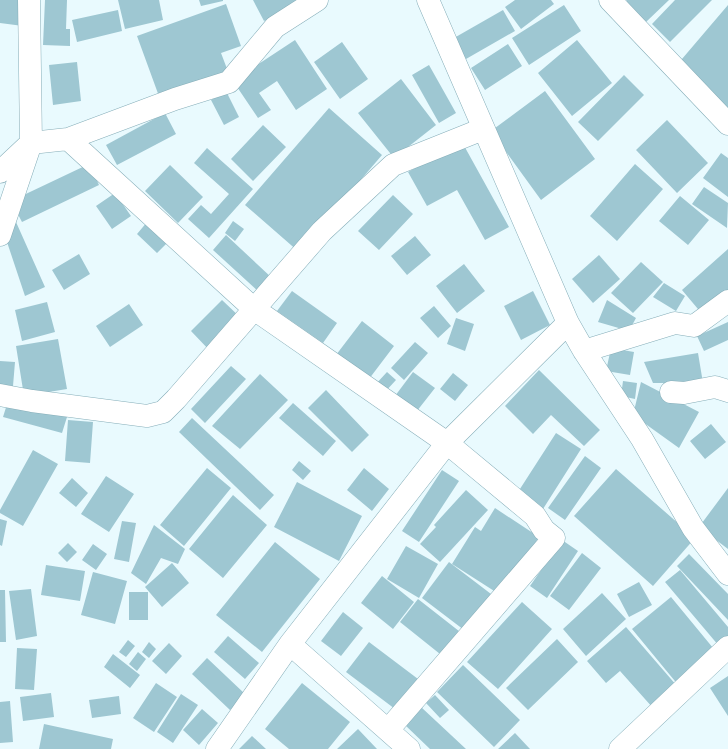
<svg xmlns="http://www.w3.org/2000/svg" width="728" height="749" font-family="'Public Sans',sans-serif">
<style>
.building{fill:#9ec7d2}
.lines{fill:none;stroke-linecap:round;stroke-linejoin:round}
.minor-casing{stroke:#86aeb9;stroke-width:23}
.minor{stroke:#fff;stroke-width:22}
</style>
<rect width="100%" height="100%" fill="#e9fafe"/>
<path class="building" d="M0 0H25L23 26 0 23Z
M45 0H67L66 29H70V46L43 45Z
M118 0H159L163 20 125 29Z
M199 0H223V1L201 6Z
M253 0H298L299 2 264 21Z
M515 0H551L554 4 521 29 505 7Z
M627 0H669L646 22 626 1Z
M675 0H712L670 42 652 24Z
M226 4 241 46 221 53 229 74 160 99 137 36Z
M564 5 581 31 529 65 512 38Z
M728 5V111L676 66Z
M118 10 122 31 77 42 72 20Z
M503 10 515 31 466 59 454 38Z
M295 40 327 89 296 110 277 81 259 93 271 110 258 118 233 81Z
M577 40 612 83 572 116 538 73Z
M342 42 368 79 340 99 314 62Z
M508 44 522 66 485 90 471 68Z
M77 62 81 101 53 105 49 65Z
M429 65 456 113 439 123 412 75Z
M624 75 644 95 598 141 578 122Z
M401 79 436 125 394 158 358 113Z
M226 91 239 117 224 125 211 100Z
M545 91 595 159 541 200 491 131Z
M329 108 382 155 299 252 245 205Z
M165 113 176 134 117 165 106 145Z
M667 120 708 163 677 193 636 150Z
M263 125 286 147 253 181 231 159Z
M462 142 509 227 485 240 457 190 427 206 408 172Z
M207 148 253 189 209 238 188 219 201 205 211 214 229 194 194 163Z
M721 153 728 158V197L703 178Z
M89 164 99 185 22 222 11 201Z
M635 164 663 189 617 241 590 216Z
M170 165 203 197 178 223 145 191Z
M704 187 728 203 727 228 692 204Z
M115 193 131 216 112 229 96 206Z
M393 195 413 214 379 250 358 231Z
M680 196 709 220 688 245 659 221Z
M148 221 170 240 157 253 137 234Z
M233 221 244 229 235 241 225 233Z
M16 222 45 287 25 296 6 239Z
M226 235 272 278 259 292 213 250Z
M415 236 431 255 407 275 391 256Z
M728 249V293L703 315 682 290Z
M79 254 90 274 64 290 52 270Z
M599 255 620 279 593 303 572 279Z
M641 262 663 282 633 313 611 293Z
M464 264 485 291 457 313 436 286Z
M664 283 685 296 676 311 653 297Z
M292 291 337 323 323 343 277 311Z
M533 291 550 325 521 340 504 306Z
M222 300 242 319 211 352 191 331Z
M607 300 636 318 629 331 598 322Z
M47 302 55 332 22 341 15 310Z
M129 304 143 325 110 347 96 326Z
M434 306 451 326 438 338 420 318Z
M456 318 474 324 465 351 447 344Z
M362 321 394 346 369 379 336 355Z
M728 322V340L704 351 697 336Z
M58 339 67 389 24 396 16 346Z
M415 342 428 353 404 380 391 368Z
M611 348 634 352 630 375 606 371Z
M698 353 703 383H653L644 362Z
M0 361 15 362 13 386 0 385Z
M231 366 246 379 205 423 191 409Z
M539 370 600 430 584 446 551 415 533 434 505 406Z
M387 372 396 380 384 393 375 385Z
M413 372 435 388 413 416 392 400Z
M453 373 468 385 455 401 440 389Z
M260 374 288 400 240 449 212 426Z
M623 381 637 383 635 399 621 396Z
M641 382 699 412 679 448 633 415Z
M326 390 369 435 352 452 308 408Z
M8 401 67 417 62 433 3 417Z
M293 403 336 441 323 456 279 418Z
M192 418 274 495 260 510 179 432Z
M68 420 93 422 90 463 65 461Z
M711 424 726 442 705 459 690 441Z
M556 433 581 449 543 509 518 492Z
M33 450 58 464 23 526 0 513V510Z
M585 456 601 468 565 520 548 508Z
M299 461 311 471 303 480 292 470Z
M207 468 231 488 184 546 160 525Z
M364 468 389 489 372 511 347 490Z
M616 469 695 538 653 586 574 516Z
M442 470 459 481 419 542 402 531Z
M106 476 134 494 109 532 81 514Z
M72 478 88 493 76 507 59 493Z
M297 482 362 516 339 561 274 527Z
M728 488V549L699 527Z
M466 490 488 510 440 562 420 544 436 527 434 525Z
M233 495 267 525 223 578 189 549Z
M495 508 539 537 502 596 452 564 475 527 481 531Z
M0 519 7 521 2 546 0 545Z
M122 521 136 523 129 562 114 559Z
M154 525 185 549 178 564 161 558 146 584 131 573Z
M562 540 578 551 547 598 530 586Z
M275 542 320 579 262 652 216 615Z
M68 543 77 552 67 562 58 553Z
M93 544 107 554 96 570 82 560Z
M406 546 438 564 419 598 387 579Z
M582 553 601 568 569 610 550 596Z
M689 554 728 594V620L677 566Z
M449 562 495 597 468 633 422 598Z
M172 563 189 583 162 607 145 587Z
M46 565 85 571 80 601 41 595Z
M680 570 728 627V639L719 646 665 582Z
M93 572 127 581 115 624 81 615Z
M382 576 414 602 393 629 361 603Z
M639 582 652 605 629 617 617 594Z
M31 589 37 636 16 640 9 591Z
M0 590H5L6 642H0Z
M129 592H148V620H129Z
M602 593 626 619 586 656 563 629Z
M671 597 718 654 679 686 632 629Z
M418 599 464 635 445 658 400 622Z
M522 602 552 629 498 689 467 662Z
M343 612 363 628 341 656 321 641Z
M626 627 677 686 653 708 620 671 606 683 587 661Z
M228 636 259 663 245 679 214 652Z
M557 639 578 662 528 710 506 688Z
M128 640 135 646 126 657 119 652Z
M149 642 156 649 149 658 142 652Z
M369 642 422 682 399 712 346 672Z
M169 643 182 656 166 674 152 661Z
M17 648 37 649 34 690 15 689Z
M138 652 146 659 137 671 129 664Z
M113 654 140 675 130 688 104 667Z
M207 658 245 694 230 710 192 674Z
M463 665 520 720 494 747 437 692Z
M728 676V716L710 688Z
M156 683 177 697 154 732 133 718Z
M302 683 350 722 328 749H289L265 729Z
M51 693 54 717 23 721 20 697Z
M181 694 198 705 173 743 157 732Z
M435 695 449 710 440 718 426 703Z
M119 696 121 714 92 718 89 700Z
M10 701 13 742 0 743V702Z
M421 707 466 749H430L405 725Z
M202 709 218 723 199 745 183 730Z
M44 724 113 739 111 749H39Z
M358 729 377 749H337Z
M515 733 530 749H498Z
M252 736 266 749H239Z"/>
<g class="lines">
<defs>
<path id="minor" d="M428 0 568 323 584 351 642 439 693 528 728 574
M610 0 728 124
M68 139 254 309 447 443 535 516 544 530 554 538 388 730
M0 172 31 143 68 139 175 99 229 82 275 27 317 0
M0 235 31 143 29 0
M584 351 675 323 694 326 728 301
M671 392 684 393 715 387 728 391
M0 395 32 401 147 416 163 412 176 399 322 231 393 165 483 129
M290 644 409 749
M217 749 290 644 447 443 568 323
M620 749 728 647"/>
</defs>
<use href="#minor" class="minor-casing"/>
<use href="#minor" class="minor"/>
</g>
</svg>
